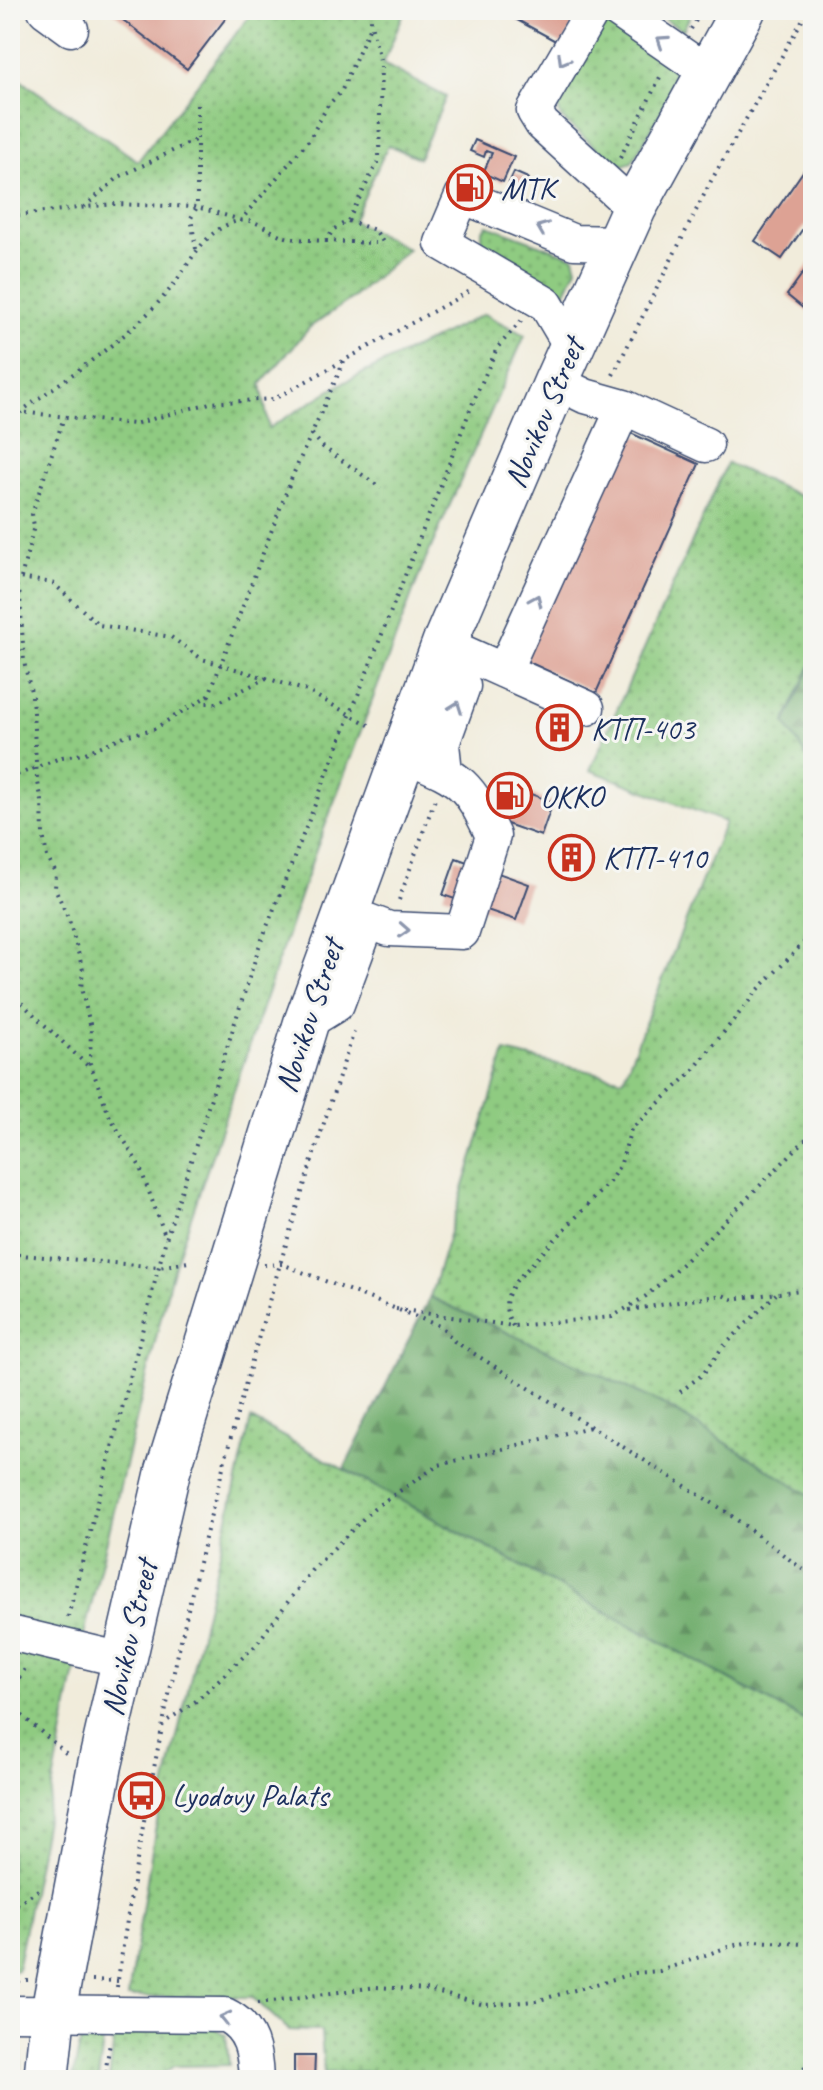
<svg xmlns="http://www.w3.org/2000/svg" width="823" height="2090" font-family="Caveat,sans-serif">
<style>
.grass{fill:url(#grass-dots);stroke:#557d70;stroke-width:2}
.forest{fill:url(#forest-firs);stroke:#476f66;stroke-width:2}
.green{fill:#8fcb81;stroke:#557d70;stroke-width:2}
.building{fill:#dda294}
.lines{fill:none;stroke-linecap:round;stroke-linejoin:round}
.minor-casing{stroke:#3b4b71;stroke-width:37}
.major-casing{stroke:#3b4b71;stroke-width:47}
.path{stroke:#3b4b71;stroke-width:4;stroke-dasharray:2 6;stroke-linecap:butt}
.minor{stroke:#fff;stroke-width:34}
.major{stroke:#fff;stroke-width:44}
.oneway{stroke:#8d97ae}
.labels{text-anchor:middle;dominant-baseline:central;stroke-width:6;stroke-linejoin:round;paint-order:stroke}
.poi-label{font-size:32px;fill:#1b2f5e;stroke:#f6f6f2;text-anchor:start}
.street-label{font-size:32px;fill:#1b2f5e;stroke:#f6f6f2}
</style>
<defs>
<pattern id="grass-dots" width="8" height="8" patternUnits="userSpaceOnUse" patternTransform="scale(2)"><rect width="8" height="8" fill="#8fcb81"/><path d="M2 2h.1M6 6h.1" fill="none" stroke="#74a56d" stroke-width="1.8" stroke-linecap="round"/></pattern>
<pattern id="forest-firs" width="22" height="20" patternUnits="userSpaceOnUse" patternTransform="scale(2)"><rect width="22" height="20" fill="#73af6f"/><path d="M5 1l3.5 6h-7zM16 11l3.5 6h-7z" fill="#5e8f5e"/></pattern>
</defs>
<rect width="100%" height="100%" fill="#f6f6f2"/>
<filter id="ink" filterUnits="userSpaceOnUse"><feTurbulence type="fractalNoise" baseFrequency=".0125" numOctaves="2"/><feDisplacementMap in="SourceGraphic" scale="16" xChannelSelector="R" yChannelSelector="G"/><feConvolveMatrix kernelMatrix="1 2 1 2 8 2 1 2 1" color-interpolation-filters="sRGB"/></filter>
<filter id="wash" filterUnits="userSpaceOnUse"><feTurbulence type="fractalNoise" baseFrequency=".006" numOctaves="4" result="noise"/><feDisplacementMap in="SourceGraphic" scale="32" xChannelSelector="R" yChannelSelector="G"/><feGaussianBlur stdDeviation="1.8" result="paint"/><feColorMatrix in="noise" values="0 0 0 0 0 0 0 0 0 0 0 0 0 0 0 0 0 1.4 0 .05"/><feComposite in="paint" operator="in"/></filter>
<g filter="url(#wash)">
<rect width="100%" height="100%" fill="#f1ecdb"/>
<path class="grass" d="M254 10H405L383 64 446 97 419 158 388 145 353 221 408 249 354 297 310 327 261 384 269 428 341 384 484 314 525 335 422 568 313 858 171 1276 73 1680 17 1970 10 1971V73L138 161Z
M660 10H693L683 30 667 21Z
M607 18 673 60C679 93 647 134 632 162L624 165 611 160 561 118 557 103Z
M487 225 574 257 577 268 563 298 482 247V230Z
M727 463 813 502V661L785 722 813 767V1497L665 1405 430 1297 505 1052 623 1079 725 822 590 770Z
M251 1419 813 1725V2080H372L371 2071 324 2073 321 2031 289 2030 252 1997H128L155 1831Z
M206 2022 226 2035 229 2065 174 2066 165 2072 164 2080H109L116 2023Z
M100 2027H105L98 2080H72L81 2041Z"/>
<path class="forest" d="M813 661V767L785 723Z
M430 1297 665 1405 813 1497V1725L344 1469Z"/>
<path class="green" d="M10 2041 21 2052V2080H10Z"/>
<g id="blocks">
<path class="building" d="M110 10H232L187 69Z
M499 10H580L563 45Z
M475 140 514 157 503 182 483 173 492 153 486 151 484 157 470 151Z
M813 157V214L782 259 755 241Z
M514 172 528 178 523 190 509 183Z
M813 259V307L809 313 787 295Z
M624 430 699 464 596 693 522 659Z
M559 721 565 724 561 735 555 733Z
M503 784 553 802 541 836 490 818Z
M572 851 577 853 573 863 568 861Z
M456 858 529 884 516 920 443 895Z
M294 2056H315L314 2080H294Z"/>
</g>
</g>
<g filter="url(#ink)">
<use href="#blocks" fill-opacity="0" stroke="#3b4b71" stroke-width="2"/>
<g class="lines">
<defs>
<path id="minor" d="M45 10 71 29
M593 10 534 111 542 124 634 208
M617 10 707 72
M572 348 546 304 442 243 462 196 574 242 617 243
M556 382 585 396 624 407 706 445
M444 644 587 708
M444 644 463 686 442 744 445 772
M504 671 624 407
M306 1023 337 1004 368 921 389 929 462 932 493 836C466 778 460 779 403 754
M10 1633 123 1660
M10 2013 225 2015C252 2028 255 2053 256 2080"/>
<path id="major" d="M46 2080 53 2013 100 1765 168 1471 306 1023 444 644 556 382 634 208 743 10"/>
</defs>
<use href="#minor" class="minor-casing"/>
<use href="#major" class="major-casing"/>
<path class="path" d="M691 29 702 10
M620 158 662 73
M84 207 119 177 197 139
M10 216 113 204 197 207 241 220 309 140 328 105 341 92 370 26
M348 221 375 230 383 242
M326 241 375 243
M196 249 191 218 197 207V100
M613 375 711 181 808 10
M10 411 134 424 210 403 274 399 470 291
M10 425 23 410C75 371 134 336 174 284 192 260 205 229 238 221 257 217 272 235 290 238 302 240 314 240 326 241L334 229 348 221 379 159 381 64 371 24V10
M312 434 323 447 381 488
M10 571 20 595 24 662 32 696 37 778 42 801 43 834 47 857 56 873 55 888 69 920 83 970 81 988 91 1028 90 1063 109 1115 139 1165 166 1238
M13 577 53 583 99 625 171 637 202 659 266 678 217 703H201
M21 578 34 526 32 514 64 417
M266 678 307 691 369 725
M561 737 565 727
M10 778 62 757 83 754 124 736 154 729 209 695 292 477 345 359
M399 900 435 799
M10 992 90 1068
M10 1254 159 1267 188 1262
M264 1265 282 1264 442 1327 454 1341 725 1511 813 1577
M396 1309 513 1326 612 1317 646 1296 684 1262 813 1132
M629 1310 722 1295 732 1299 801 1290 813 1285
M513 1326C502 1308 505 1298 516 1281L610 1181 621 1163 631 1129 690 1074 758 990 813 933
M680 1392 703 1374 722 1348 776 1294
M68 1617 166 1239 259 947 474 400 497 348 522 320
M10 1691 27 1666
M10 1705 68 1755
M168 1720 196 1701 255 1646 311 1571 374 1508 439 1465 590 1427
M10 1909 41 1888
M92 1980 118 1981
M10 1981 28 1980
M117 1987C163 1661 251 1337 356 1026
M258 2003 376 1987 428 1990 485 2005 536 2001 635 1973 660 1971 731 1946 755 1941 802 1944 813 1939
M104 2080 110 2043
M793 2080 813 2058"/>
<use href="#minor" class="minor"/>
<use href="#major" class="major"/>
</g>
<defs><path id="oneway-chevron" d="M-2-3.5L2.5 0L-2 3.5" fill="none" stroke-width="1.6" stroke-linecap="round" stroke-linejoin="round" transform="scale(2)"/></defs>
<g class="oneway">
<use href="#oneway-chevron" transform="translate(662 41) rotate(-146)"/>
<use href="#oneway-chevron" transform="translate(563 60) rotate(120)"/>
<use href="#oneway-chevron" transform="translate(542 228) rotate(-158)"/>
<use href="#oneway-chevron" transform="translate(536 600) rotate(-66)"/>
<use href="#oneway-chevron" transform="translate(456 707) rotate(-70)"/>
<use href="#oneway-chevron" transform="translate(404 930) rotate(3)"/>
<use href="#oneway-chevron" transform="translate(225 2018) rotate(-166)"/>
</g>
</g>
<defs>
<symbol id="fuel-ring" viewBox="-11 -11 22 22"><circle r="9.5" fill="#f6f6f2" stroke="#c8321e" stroke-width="1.5"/><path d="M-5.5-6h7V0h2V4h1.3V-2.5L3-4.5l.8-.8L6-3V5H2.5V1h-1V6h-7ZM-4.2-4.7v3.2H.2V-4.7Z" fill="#c8321e"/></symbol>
<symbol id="building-ring" viewBox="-11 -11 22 22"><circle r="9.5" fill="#f6f6f2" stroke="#c8321e" stroke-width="1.5"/><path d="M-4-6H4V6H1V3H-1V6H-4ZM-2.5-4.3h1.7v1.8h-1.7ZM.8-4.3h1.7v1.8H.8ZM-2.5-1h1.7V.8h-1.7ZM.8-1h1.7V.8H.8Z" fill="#c8321e"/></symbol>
<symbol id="bus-ring" viewBox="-11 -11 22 22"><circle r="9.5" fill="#f6f6f2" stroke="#c8321e" stroke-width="1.5"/><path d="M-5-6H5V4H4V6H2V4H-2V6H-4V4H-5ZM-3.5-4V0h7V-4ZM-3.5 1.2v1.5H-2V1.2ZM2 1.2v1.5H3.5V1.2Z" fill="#c8321e"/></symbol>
</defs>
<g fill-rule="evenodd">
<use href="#fuel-ring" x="444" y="162" width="51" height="51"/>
<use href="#building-ring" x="534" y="702" width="51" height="51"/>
<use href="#fuel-ring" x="484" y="770" width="51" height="51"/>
<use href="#building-ring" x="546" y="832" width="51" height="51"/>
<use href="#bus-ring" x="116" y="1770" width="51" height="51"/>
</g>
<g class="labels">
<g class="poi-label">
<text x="501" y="188">МТК</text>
<text x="591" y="728">КТП-403</text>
<text x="540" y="796">OKKO</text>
<text x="603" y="857">КТП-410</text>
<text x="172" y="1795">Lyodovy Palats</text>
</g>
<g class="street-label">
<text transform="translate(544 413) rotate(-67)">Novikov Street</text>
<text transform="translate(309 1016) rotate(-72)">Novikov Street</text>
<text transform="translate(129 1638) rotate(-77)">Novikov Street</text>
</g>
</g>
<rect width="823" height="2090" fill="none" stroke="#f6f6f2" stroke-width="40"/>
</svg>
